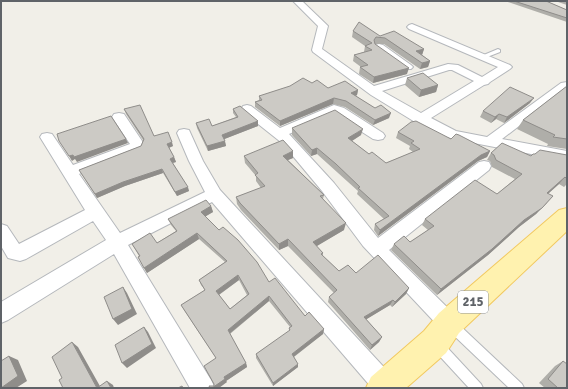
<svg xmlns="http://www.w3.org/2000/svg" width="568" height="389" font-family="Signika,sans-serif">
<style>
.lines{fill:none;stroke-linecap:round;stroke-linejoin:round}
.service-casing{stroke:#b5b8bc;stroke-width:2}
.minor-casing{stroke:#b5b8bc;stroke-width:2}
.primary-casing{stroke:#f2c960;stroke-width:2}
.service{fill:#fff;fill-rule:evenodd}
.minor{fill:#fff;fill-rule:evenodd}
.primary{fill:#fff2af;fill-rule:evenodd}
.wall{fill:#afaea9;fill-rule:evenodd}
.shaded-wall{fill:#8f8d8a}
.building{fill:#cccac5;stroke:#8f8d8a;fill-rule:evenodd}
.labels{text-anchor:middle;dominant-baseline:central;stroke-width:3.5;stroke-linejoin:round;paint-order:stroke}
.shield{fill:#fff;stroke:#8f9295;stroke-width:1}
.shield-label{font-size:13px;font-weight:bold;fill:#5f6368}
</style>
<rect width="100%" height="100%" fill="#f1efe8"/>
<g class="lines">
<defs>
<path id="service" d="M498 49 500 50V52L482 59 479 57Z
M451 320 455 321 522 384 524 388H509L447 329 446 325 447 321Z
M438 341 442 342 481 384 483 388H469L434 350 433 346 434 342Z"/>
<path id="minor" d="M293 1H302L328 26 322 49 374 86 448 64 458 65 482 77 498 67 409 29 407 27 409 25 412 24 510 65 512 67 510 69 490 82 488 84 484 85 431 118 456 131 487 137 561 83 567 82V89L502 139 567 151V161L453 139 438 134 415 122 371 95 313 52 312 50 318 26ZM449 70H452L474 81 421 113 382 91Z
M379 44 383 45 411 65 413 67 411 69H403L375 49 374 47 375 45Z
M247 105 251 106 280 128 334 105 344 108 383 133 385 136 383 139 378 140 373 139 334 114 289 134 334 183 378 238 479 162 484 161 489 162 491 166 489 170 389 250 456 316 459 323 456 330 449 333 442 330 363 246 322 191 282 143 243 112 241 109 243 106Z
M119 113 124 114 144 144 141 150 79 174 120 233 205 192 189 161 177 133 179 130 184 129 189 130 203 161 220 190 393 377 397 385 395 388H372L212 202 128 245 211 380 215 388H190L114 254 8 320 1 323V302L106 240 93 221 26 259 20 261 8 258 1 246V224L7 226 19 244 85 210 40 137 42 134 47 133 52 134 73 165 130 144 112 117 114 114Z"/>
<path id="primary" d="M567 208V231L459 333 446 353 406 388H366L371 377 424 331 439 313 559 210Z"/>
</defs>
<use href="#service" class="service-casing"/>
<use href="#minor" class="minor-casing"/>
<use href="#primary" class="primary-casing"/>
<use href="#service" class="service"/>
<use href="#minor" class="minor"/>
<use href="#primary" class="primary"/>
</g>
<path class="wall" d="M505 1H546L567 10V22L514 4Z
M555 1H567V5Z
M353 31 380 36 424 49 422 55 430 61 428 67 420 69 384 44H375L407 74 373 83 359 74 360 67H361L353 61 354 55 364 52 365 46 352 37Z
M407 78 438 85 436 92 419 97 405 85Z
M312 83 328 88 358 90 357 95 356 96 389 118 373 125 345 107 333 104 280 126 255 107V102L259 100V96Z
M567 86V149L547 146 548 144 517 129 523 120Z
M530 103 504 123 496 119 491 123 480 117 483 111Z
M124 109 154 136 173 146 169 148 174 157 176 162 173 163 189 191 177 196 163 173 125 186 97 198 79 170 141 146 143 140 126 114Z
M233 109 258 121V126L224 139 226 146 208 151 197 128 196 123 212 126 236 117 233 113Z
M292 128 361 135 352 141 369 154 386 163 413 152 409 149 410 146 396 138 398 132 451 139 490 151 487 157 478 161 378 236 374 230 375 224 384 219 357 194 358 191 317 154 311 156 292 135Z
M293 151V158L288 160 324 195 323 199 344 230 316 246 323 253V256L339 271 356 273 409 288 406 294 392 307 390 305 366 319 382 337 379 342 370 350 328 302 329 297 334 293 288 246 279 250 241 210 237 204 236 197 261 188 256 181V176L245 163 244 156Z
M491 153 531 156 535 154 567 155V184L564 187 559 184 548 194 547 203 536 214 519 227 488 255 437 295 391 250 394 244 410 242 428 230 422 225 425 219 497 194 515 179 492 167 490 161 487 160Z
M211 206 213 212 205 216 269 282 305 316 324 329 323 334 294 357 298 367 273 386 256 358V354L289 332V328L290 327 269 301 230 334 246 363 247 367 226 381 227 382 214 386 216 358 184 310 181 305 205 290 201 285 199 280 225 262 199 239 147 273 138 257 139 256 132 244 157 243 176 231 171 225 168 219ZM239 280 247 295 230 309 219 295Z
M563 361 567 388H545L539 383 555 366Z"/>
<path class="shaded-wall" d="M424 49 422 55 416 51Z
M430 61 428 67 420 69 422 63Z
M409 68 407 74 373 83 374 77Z
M438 85 436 92 419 97 421 90Z
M358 90 357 95 350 98 351 93Z
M334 98 333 104 280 126V121Z
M534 98 530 103 504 123 507 117Z
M391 113 389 118 373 125 375 120Z
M499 114 496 119 491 123 495 117Z
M258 121V126L222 140V135Z
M363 129 361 135 347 144 348 138Z
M126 139 128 143 77 162 75 159 72 161 69 156Z
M225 141 226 146 208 151 207 146Z
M172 142 173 146 168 148 167 144Z
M317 148V154L311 156 312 150Z
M293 151V158L283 162V156Z
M490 151 487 157 478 161 378 236 380 230 481 155Z
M174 157 176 162 172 163 170 159Z
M162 169 163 173 125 186 97 198 95 194 123 182Z
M565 177 559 184 542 199 547 193Z
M188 187 189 191 177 196 175 192Z
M553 196 536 214 519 227 488 255 437 295 441 289Z
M211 206 213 212 203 218 201 212Z
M346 223 344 230 312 249 313 242Z
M197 233 199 239 147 273 144 268Z
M288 239V246L279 250V244Z
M238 275 239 280 217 296 216 291Z
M123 287 127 293 137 314 118 325 113 319Z
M409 288 406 294 392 307 395 302Z
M269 296V301L229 334 228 330Z
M393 300 390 305 362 322 364 317Z
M144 327 148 332 156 348 127 368 122 363Z
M324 329 323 334 292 358V354Z
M382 337 379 342 370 350 372 345Z
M72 342 78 347 101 388H97Z
M9 356 18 360 27 381 16 388H2Z
M246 363 247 367 226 381 227 382 219 388H212L224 377Z
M298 364V367L273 386V383Z
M107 381 113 385 114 388H111Z"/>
<path class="building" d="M514 1H546L567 10V18Z
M359 22 380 36 394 31 424 49 416 51 430 61 422 63 385 38 376 37 374 40 375 44 409 68 374 77 360 67 368 65 354 55 372 50 365 46 372 43 353 31Z
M423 73 438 85 421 90 407 78Z
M303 78 312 83 317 80 328 88 345 81 358 90 351 93 375 108 381 105 391 113 375 120 346 101 334 98 280 121 255 102 262 100 259 96 290 86Z
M567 86V139L553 137 555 135 523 120Z
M510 87 534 98 507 117 499 114 495 117 483 111Z
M140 105 154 136 168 132 172 142 167 144 174 157 170 159 188 187 175 192 162 169 123 182 95 194 79 170 141 146 144 139 124 109Z
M240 106 258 121 222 135 225 141 207 146 196 123 209 119 212 126 238 117 233 109Z
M335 110 363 129 348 138 369 154 372 152 386 163 420 149 411 143 414 141 398 132 411 122 416 121 451 139 456 134 459 135 490 151 481 155 380 230 375 224 389 216 358 188 360 187 336 164 317 148 312 150 292 128Z
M111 116 126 139 74 157 73 155 69 156 59 141 57 134Z
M283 140 293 151 283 156 324 195 320 196 346 223 313 242 323 253 321 254 339 271 348 265 356 273 378 255 409 288 395 302 393 300 364 317 382 337 372 345 329 297 337 290 288 239 279 244 240 203 236 197 265 186 255 175 258 173 244 156Z
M502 143 531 156 533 154H535L540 150 567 155V179L565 177 547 193 553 196 542 208 524 220 492 249 441 289 394 244 404 236 410 242 434 226 425 219 475 180 497 194 522 174 496 160 494 155 491 153Z
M206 200 211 206 201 212 219 230 223 227 238 240 257 262 269 282 275 278 305 316 309 312 324 329 292 354 298 364 273 383 256 354 290 330 289 328 292 326 269 296 228 330 246 363 224 377 225 379 212 388H210L209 386H214V384L204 366 216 358 181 305 205 290 199 280 227 261 197 233 144 268 138 257 140 256 132 244 150 233 157 243 177 231 168 219ZM238 275 249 294 230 309 216 291Z
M123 287 132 309 113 319 104 297Z
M144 327 152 344 122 363 115 345Z
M72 342 97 388 107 381 111 388H63L59 380 62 378 52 357Z
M9 356 18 376 1 388V361Z
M563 361 567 364V388H558L548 379Z
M182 386 183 388H178Z"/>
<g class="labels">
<rect class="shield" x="458" y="291" width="30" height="22" rx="3"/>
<g class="shield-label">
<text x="473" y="302">215</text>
</g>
</g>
<rect width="568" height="389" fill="none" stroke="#5f6368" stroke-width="4"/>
</svg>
